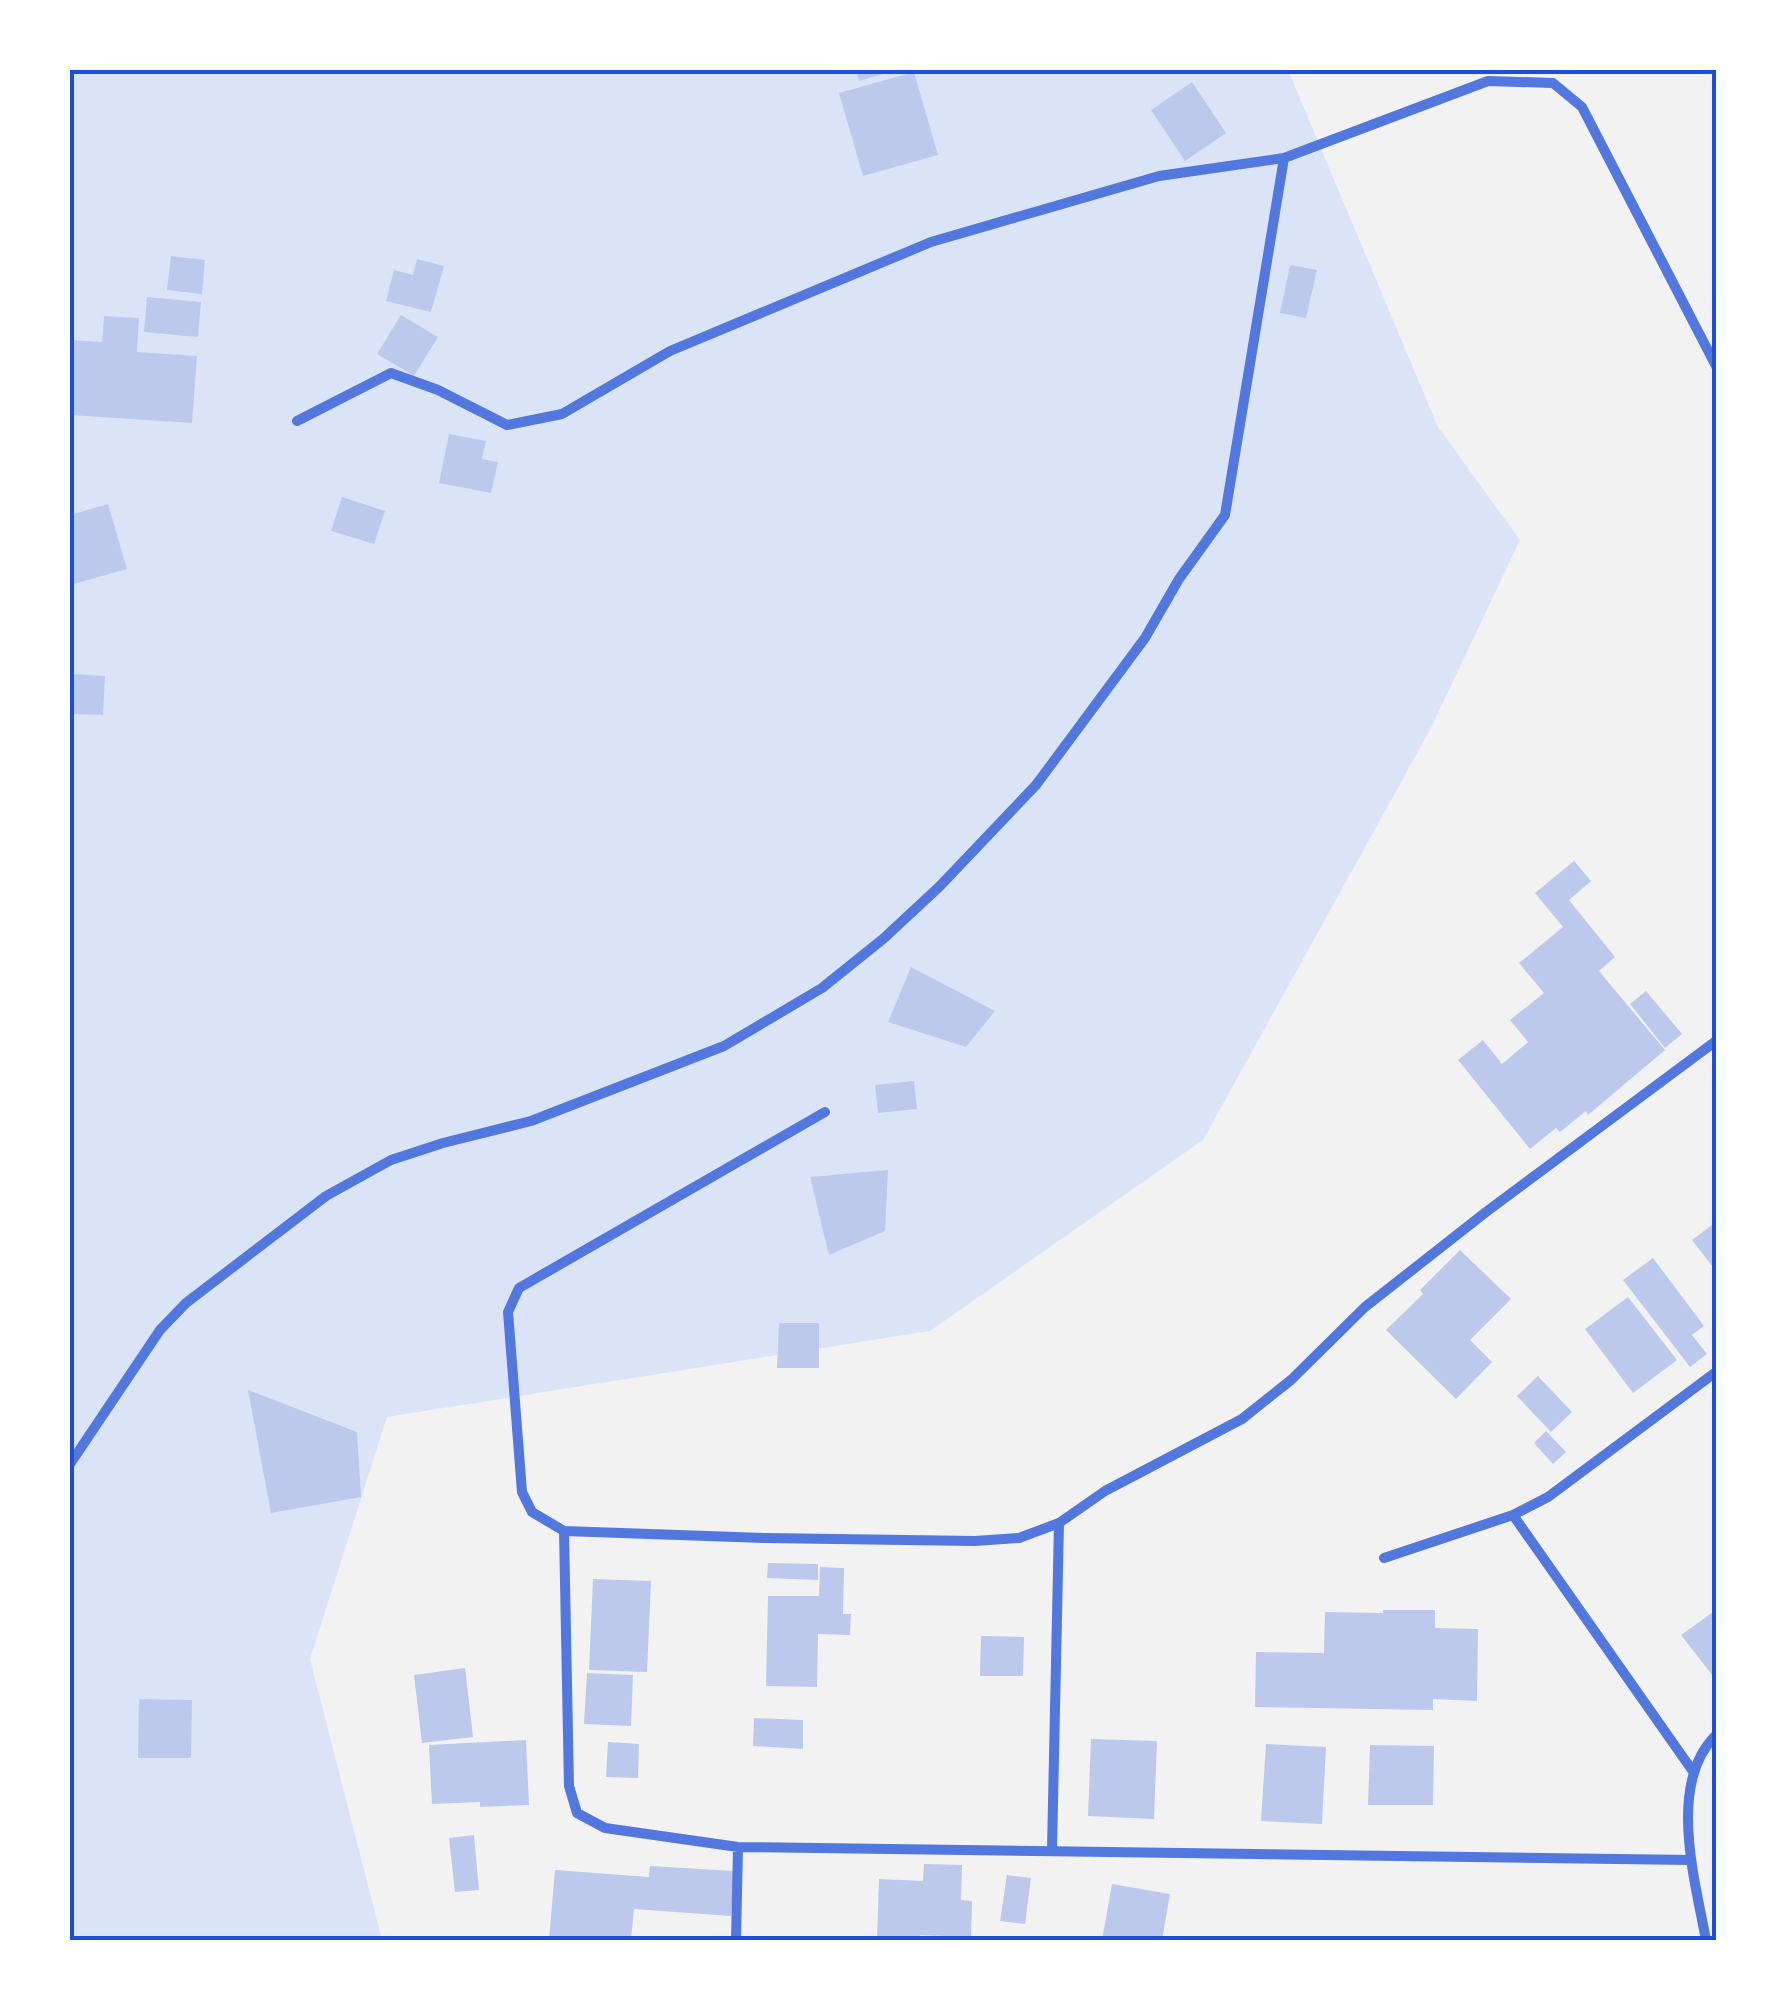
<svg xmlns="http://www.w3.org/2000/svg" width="1786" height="2010" font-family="Jost,sans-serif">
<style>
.green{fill:#dbe4f7}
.building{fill:#bdc9ec}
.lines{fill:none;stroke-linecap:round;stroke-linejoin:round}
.minor{stroke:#5277de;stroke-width:10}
.neatline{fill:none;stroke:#1d4ed8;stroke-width:4}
</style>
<rect width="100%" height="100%" fill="#f2f2f2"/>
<path class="green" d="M70 70H1288L1438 427 1520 540 1430 730 1203 1140 930 1331 387 1417 310 1659 382 1940H70Z"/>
<path class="building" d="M856 70H892V71L859 81Z
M914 72 938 155 863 176 839 93Z
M1192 82 1226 133 1185 161 1151 110Z
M171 256 205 260 202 294 167 290Z
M417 259 444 266 431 312 386 301 394 270 413 275Z
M1290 265 1317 270 1306 318 1280 313Z
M147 297 201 302 198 337 144 332Z
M401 315 438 337 414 376 377 354Z
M104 316 139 318 137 352 197 356 192 423 70 415V340L102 342Z
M449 434 486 441 482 459 498 462 491 493 439 483Z
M342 497 385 511 374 544 331 531Z
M108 504 127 569 70 585V515Z
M70 674 105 676 103 715 70 714Z
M1574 861 1591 881 1569 900 1615 957 1599 971 1665 1050 1588 1115 1586 1111 1560 1132 1556 1128 1530 1149 1458 1060 1483 1040 1502 1064 1528 1042 1510 1020 1544 993 1519 963 1563 927 1535 893Z
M911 967 995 1011 966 1047 888 1022Z
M1646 991 1682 1034 1665 1048 1630 1004Z
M914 1081 917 1109 878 1113 875 1085Z
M888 1170 885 1231 829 1255 810 1177Z
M1716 1222V1271L1692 1240Z
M1460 1250 1511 1299 1470 1340 1492 1362 1456 1399 1386 1330 1423 1294 1420 1290Z
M1653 1258 1704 1326 1692 1335 1707 1354 1690 1367 1623 1280Z
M1628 1297 1677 1360 1633 1393 1585 1329Z
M779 1323H819V1368H777Z
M1538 1376 1572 1412 1551 1432 1517 1396Z
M248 1390 357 1432 361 1497 271 1513Z
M1546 1431 1566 1452 1553 1464 1534 1443Z
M768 1563 818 1564V1580L767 1578Z
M820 1567 844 1568 843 1614H851L850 1635 818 1634 817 1687 766 1686 768 1596H819Z
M593 1579 651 1581 647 1672 589 1670Z
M1383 1610H1435V1628L1478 1629 1477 1701 1433 1699V1710L1255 1707 1256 1652 1324 1653 1325 1612 1383 1613Z
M1716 1610V1680L1681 1635Z
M981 1636 1024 1637 1023 1676H980Z
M465 1668 473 1737 422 1743 414 1675Z
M587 1673 633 1675 631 1726 584 1724Z
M139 1699 192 1700 191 1758H138Z
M754 1718 803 1720V1749L753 1746Z
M1091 1739 1157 1741 1154 1819 1088 1816Z
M526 1740 529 1805 480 1807V1802L432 1804 429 1745Z
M608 1742 639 1744 638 1778 606 1777Z
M1266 1744 1326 1747 1322 1824 1261 1821Z
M1370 1745 1434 1746 1433 1805H1368Z
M474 1835 479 1890 455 1892 449 1838Z
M924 1864 962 1865 961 1900 972 1901 971 1937 920 1935V1940H877L879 1879 923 1881Z
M650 1866 734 1871 731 1916 634 1909 631 1940H549L555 1870 649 1877Z
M1007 1875 1031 1878 1025 1924 1000 1921Z
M1112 1884 1170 1894 1162 1940H1102Z"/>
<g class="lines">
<path class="minor" d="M297 421 391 373 438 390 507 425 562 414 670 351 931 242 1159 176 1284 158 1488 81 1553 83 1582 107 1716 366
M825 1112 519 1288 508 1312 522 1492 532 1512 564 1531 765 1538 975 1541 1019 1538 1059 1523 1105 1491 1242 1419 1291 1380 1365 1307 1486 1212 1716 1041
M70 1464 160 1330 186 1303 326 1196 391 1160 443 1143 531 1121 724 1046 822 988 883 939 939 887 1036 785 1145 638 1179 579 1225 515 1284 158
M1513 1515 1692 1770
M564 1531 569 1786 577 1813 605 1828 738 1847 1691 1860
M1384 1558 1513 1515 1548 1497 1716 1372
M1052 1850 1059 1523
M736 1940 738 1847
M1706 1940C1695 1880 1667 1783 1716 1735"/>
</g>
<rect width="1786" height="2010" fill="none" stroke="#ffffff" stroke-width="145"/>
<rect x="72" y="72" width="1642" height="1866" class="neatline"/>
</svg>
